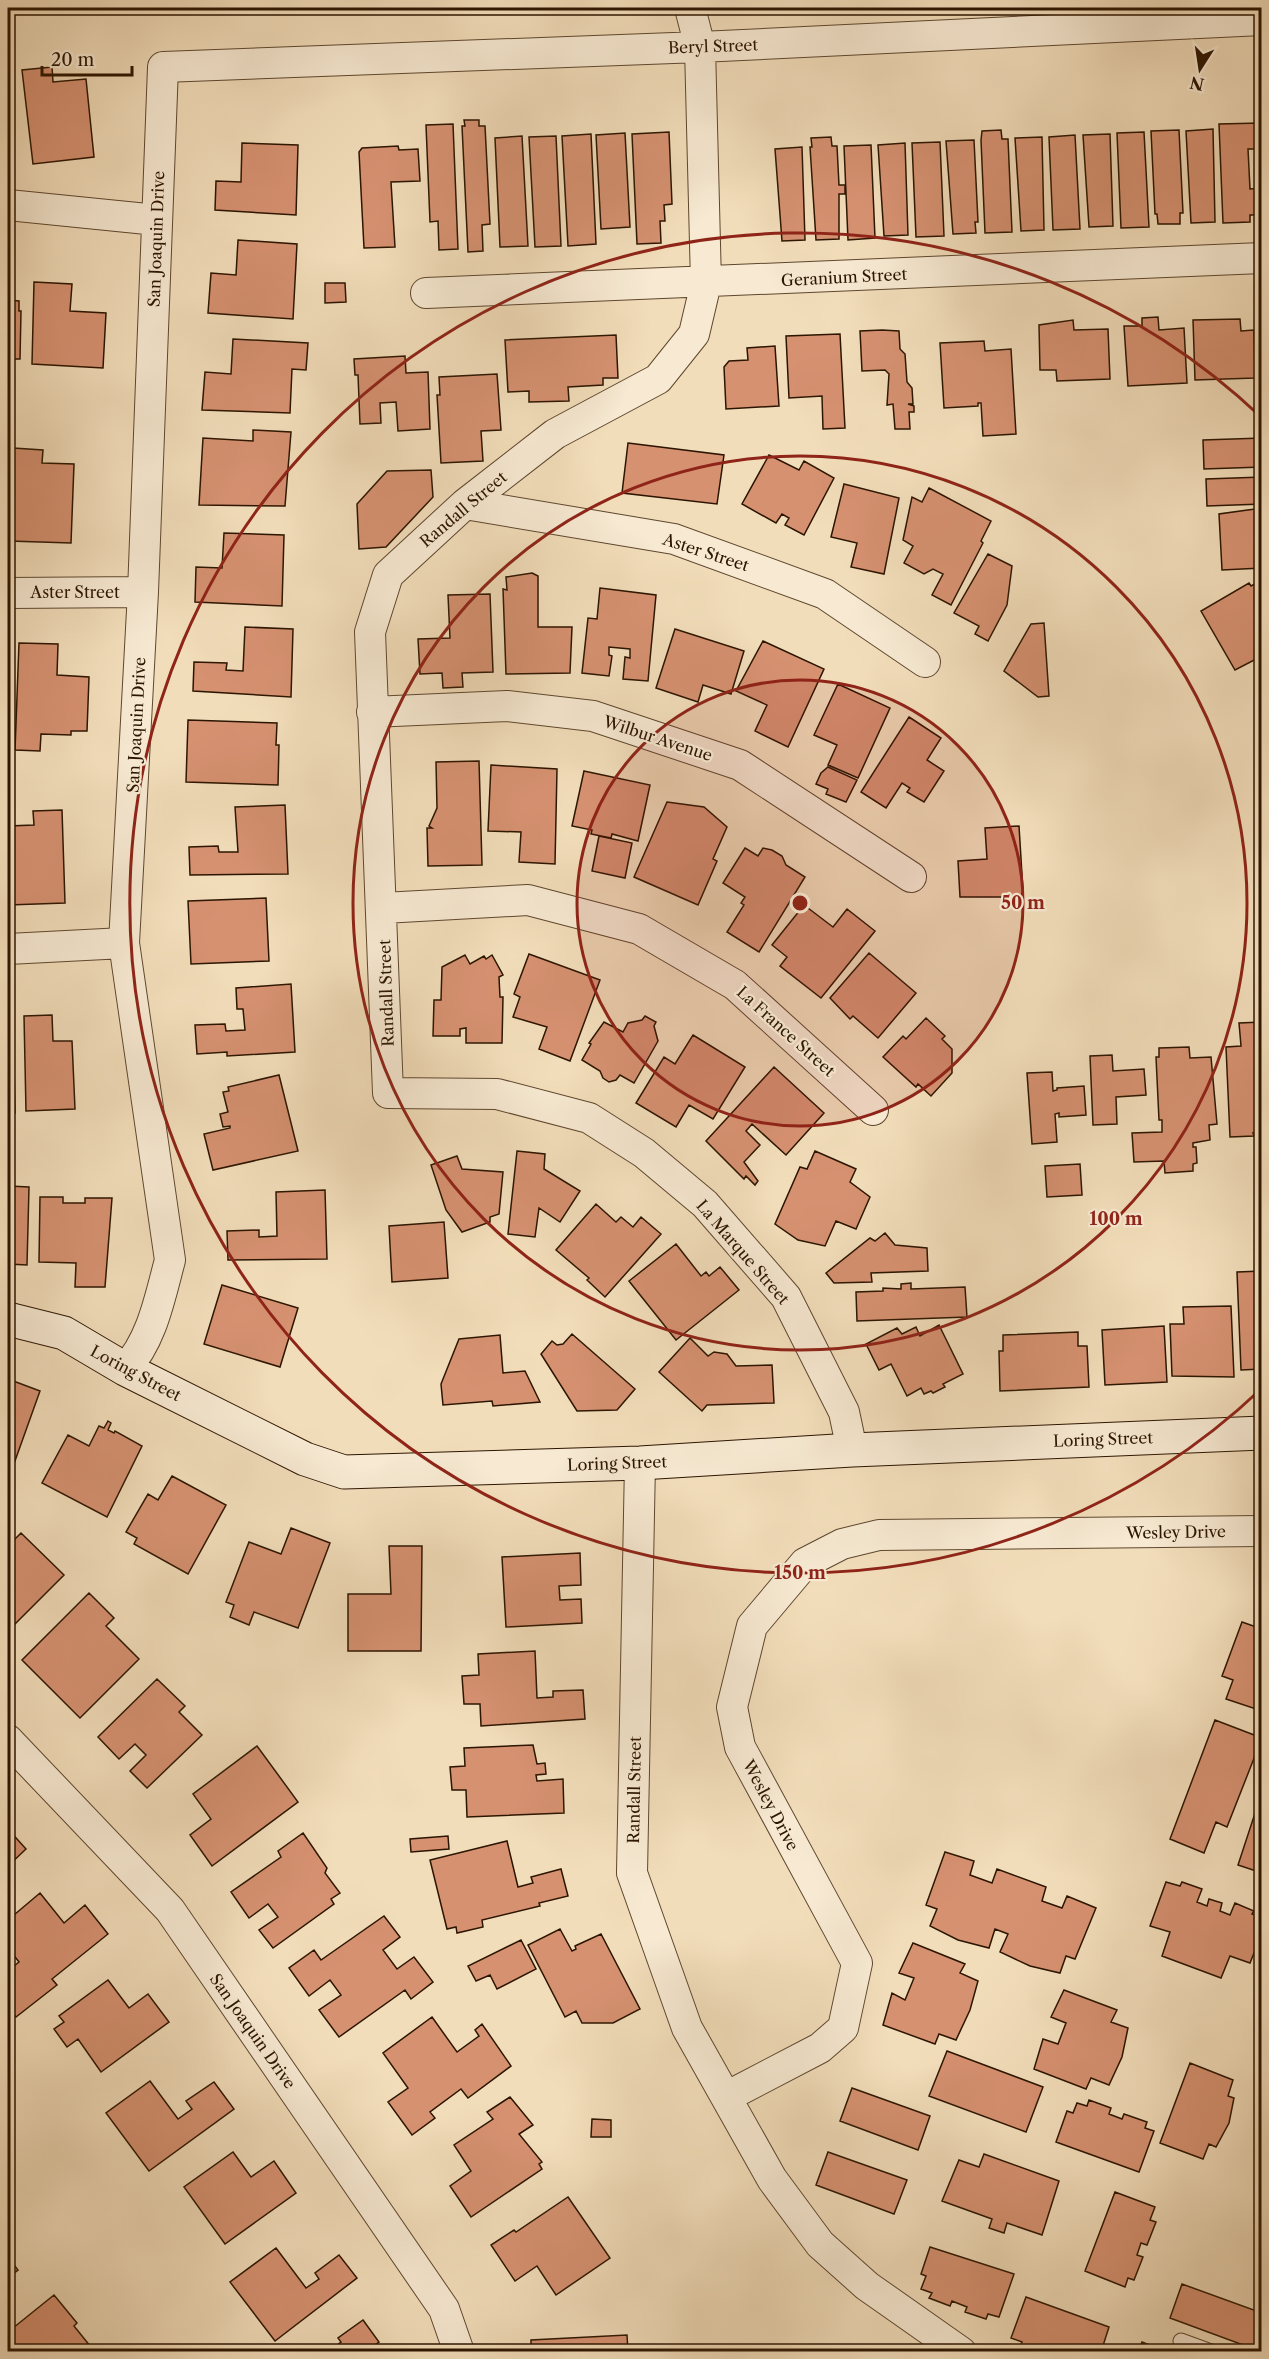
<svg xmlns="http://www.w3.org/2000/svg" width="1269" height="2359" font-family="'Libre Caslon Text',serif">
<style>
.building{fill:#d69171;stroke:#2c1500;stroke-width:1.5}
.lines{fill:none;stroke-linecap:round;stroke-linejoin:round}
.lane-casing{stroke:#5e472e;stroke-width:17}
.street-casing{stroke:#5e472e;stroke-width:32}
.secondary-casing{stroke:#2c1500;stroke-width:35}
.lane{stroke:#f7e9d2;stroke-width:15}
.street{stroke:#f7e9d2;stroke-width:30}
.secondary{stroke:#f7e9d2;stroke-width:33}
.ring{fill:none;stroke:#8f2418;stroke-width:3}
.labels{text-anchor:middle;dominant-baseline:central;stroke-width:4.5;stroke-linejoin:round;paint-order:stroke}
.street-label{font-size:16px;fill:#2c1500;stroke:#f7e9d2}
.centre{fill:#8f2418;stroke:#f7e9d2;stroke-width:3}
.ring-label{font-size:18px;text-anchor:middle;font-weight:bold;fill:#8f2418;stroke:#f7e9d2;stroke-width:4.5;stroke-linejoin:round;paint-order:stroke}
</style>
<rect width="100%" height="100%" fill="#f2ddba"/>
<filter id="stains"><feTurbulence type="fractalNoise" baseFrequency=".00333" numOctaves="4"/><feColorMatrix values="0 0 0 0 .2 0 0 0 0 .09 0 0 0 0 .02 0 0 0 .5 -.17"/></filter>
<radialGradient id="worn" r=".72"><stop offset=".6" stop-color="#630" stop-opacity="0"/><stop offset="1" stop-color="#630" stop-opacity=".3"/></radialGradient>
<path class="building" d="M382 8H417V9L382 10Z
M52 67 53 82 86 79 94 157 33 164 22 70Z
M464 120H479V126H485L490 224 482 225 483 251 468 252 462 126H465Z
M1261 123 1262 149H1248L1250 189 1262 188V215H1250V222L1223 223 1219 124Z
M453 124 458 249 439 250 438 221 430 222 426 125Z
M1213 129 1215 222 1191 223 1186 131Z
M1001 130 1002 139H1008L1012 232 985 233 981 140 982 131Z
M1179 130 1183 213H1180V224H1158L1157 214H1155L1151 131Z
M669 132 672 204 664 205 665 221H660L661 243 637 244 632 134Z
M1144 132 1149 227 1121 228 1117 133Z
M625 133 630 227 601 229 596 135Z
M591 134 596 244 568 246 562 136Z
M1110 134 1113 226 1089 227 1083 135Z
M1075 135 1080 229 1053 230 1049 137Z
M522 136 528 246 500 247 495 138Z
M556 136 561 246 535 247 529 137Z
M831 137 832 146H837L839 185H845V194H839V239L816 240 810 147H812L811 138Z
M1042 137 1044 230 1021 231 1015 138Z
M974 140 978 222H975L976 233 953 234 946 141Z
M940 142 944 236 916 237 912 143Z
M242 143 298 145 296 215 215 210 216 181 241 182Z
M905 143 908 235 884 236 878 145Z
M871 145 875 238 848 240 844 146Z
M398 146 399 150 418 149 420 181 391 182 395 247 364 248 359 152 362 148Z
M802 147 805 240 782 241 775 149Z
M238 240 297 244 293 319 208 313 211 273 236 275Z
M34 282 72 284 70 311 106 313 103 368 32 364Z
M325 283H345L346 302 325 303Z
M8 300 19 301V311H21L20 359H8Z
M1158 317 1159 330 1184 328 1187 383 1128 386 1124 326H1142V318Z
M1240 319 1241 331 1254 330 1255 378 1195 380 1193 320Z
M1073 320 1074 330 1108 329 1110 379 1057 381 1056 370H1040L1039 325Z
M882 330 899 331 900 349 905 354 907 382 912 388 913 404H908L914 406V412H909L910 429H895L893 404 887 405 889 374 885 370 862 371 860 331Z
M840 334 845 428 823 429 822 396 789 398 786 336Z
M616 335 618 378H603V385L568 387 569 401 529 402V391L508 392 505 340Z
M233 339 308 343 306 370 292 369 290 413 202 410 205 372 231 374Z
M984 341 985 351 1011 349 1016 434 983 436 981 403H978V406L944 408 940 343Z
M775 346 779 406 726 409 724 367 729 361 748 360 747 348Z
M405 356 406 373 428 372 430 429 398 431 396 402 380 403 381 423 360 424 358 375H355L354 359Z
M497 374 501 430 481 431 483 461 441 463 437 395H440L439 377Z
M253 430 291 432 285 506 199 505 203 438 253 441Z
M1262 438V467L1204 469 1203 440Z
M628 443 724 455 717 504 622 493Z
M13 448 43 450 42 463 74 464 71 543 9 541Z
M769 455 799 470 804 461 834 478 804 535 785 525 789 518 782 514 776 523 742 504Z
M431 470 433 497 386 547 359 549 357 504 387 471Z
M1262 477V504L1207 506 1206 479Z
M844 484 899 498 884 574 851 567 857 543 831 537Z
M929 488 991 521 981 541 983 543 951 605 932 595 943 574 933 569 924 574 904 563 913 546 903 540 912 497 922 502Z
M1262 508V568L1222 570 1219 514Z
M224 533 284 535 282 606 195 602 196 567 222 568Z
M988 554 1012 566 1007 605 988 641 975 634 979 626 954 613Z
M532 573 538 576V627H572L570 673 506 674 503 589 507 590 506 577Z
M1262 580V656L1235 670 1201 611 1249 583 1251 586Z
M600 588 656 595 648 681 623 679 625 657 630 658V649L609 647V655L612 656 609 676 582 673 588 618 597 619Z
M490 594 493 672 462 673 463 687 443 688 442 673 420 674 418 639 450 638 448 595Z
M1044 623 1049 696 1038 697 1004 671 1031 624Z
M245 627 293 629 291 697 193 691 194 662 227 663 226 670 243 671Z
M675 629 744 651 731 694 703 685 698 702 656 688Z
M763 641 824 669 788 747 755 731 767 705 736 691Z
M19 643 58 644 57 675 89 677 87 731H71V735L41 734 40 751 15 750Z
M838 684 890 708 858 778 828 765 837 745 814 735Z
M909 717 941 738 927 760 944 771 924 802 907 792 910 788 902 783 886 808 861 792Z
M188 720 277 723 276 745H279L278 785 186 782Z
M479 761 482 865 428 866 427 828H432L429 826 437 808 436 762Z
M491 765 557 769 555 864 519 862 521 832 488 831Z
M828 767 857 780 846 802 826 794 828 789 816 784 821 773Z
M584 771 650 785 638 841 612 834 611 838 591 834 592 830 572 826Z
M667 802 704 807 727 827 713 859 717 861 698 905 634 877Z
M285 805 288 874 190 875 189 847 218 846 219 852H238L235 807Z
M62 810 65 903 8 905V826L34 825 33 811Z
M1019 826 1023 891 1021 897H960L958 861 987 859 985 828Z
M599 836 632 843 625 878 592 871Z
M745 848 758 856 763 848 772 850 782 856 786 865 805 877 759 952 727 932 744 905 741 903 745 897 723 883Z
M266 898 269 961 191 964 188 901Z
M804 905 833 927 847 909 875 931 821 998 780 966 787 957 772 945Z
M869 953 916 993 878 1038 853 1016 850 1019 830 998Z
M529 954 600 980 570 1061 539 1049 547 1027 513 1017 520 997 514 994Z
M465 955 470 964 484 956 486 959 492 955 503 975 499 977 500 997H503L502 1043H466V1028L460 1029V1036H433L434 1000H441L442 967Z
M291 984 295 1052 227 1056V1052L197 1054 195 1025 225 1024 226 1031 245 1030 243 1009H237L236 988Z
M52 1015 53 1041H72L75 1109 26 1111 24 1016Z
M645 1016 656 1022 654 1026 658 1041 634 1083 620 1075 616 1080 609 1082 603 1078 600 1071 582 1060 591 1044 589 1043 604 1022 623 1032 628 1023 642 1020Z
M926 1018 945 1036 942 1039 952 1049V1073L931 1096 918 1084 916 1087 883 1057 903 1036 906 1039Z
M1262 1022V1088H1257L1258 1095 1262 1094V1132L1253 1133 1254 1136 1230 1137 1226 1047 1241 1046 1239 1023Z
M693 1035 745 1067 713 1119 689 1105 676 1127 636 1103 664 1057 675 1064Z
M1189 1047 1190 1058 1211 1057 1217 1124 1209 1125 1210 1140 1193 1143V1147H1196L1197 1163 1193 1164V1171L1165 1173 1164 1161 1134 1162 1132 1133 1162 1132V1120H1159L1156 1057H1159V1048Z
M1112 1055 1113 1071 1144 1069 1146 1095 1116 1097 1117 1124 1093 1125 1090 1056Z
M8 1064H14L15 1113 8 1114Z
M774 1067 824 1113 786 1155 752 1124 746 1131 760 1145 744 1162 758 1181 755 1185 746 1176 744 1179 706 1141Z
M1052 1072 1053 1091 1057 1090V1088L1084 1086 1086 1115 1059 1117V1113L1055 1114 1057 1142 1032 1144 1027 1073Z
M279 1075 298 1151 213 1170 204 1134 230 1128V1126L223 1127 220 1114 228 1112 223 1092 229 1091 228 1087Z
M517 1151 545 1154 544 1169 580 1191 560 1222 539 1208 535 1237 508 1234Z
M815 1151 856 1169 850 1182 870 1197 856 1229 836 1221 825 1246 798 1240 775 1224 800 1167 807 1169Z
M457 1156 462 1169 503 1172 499 1214 490 1217V1222L462 1232 446 1210 431 1165Z
M1080 1164 1082 1195 1047 1197 1045 1166Z
M8 1186 29 1187 27 1265 8 1264Z
M325 1190 327 1259 228 1260 227 1231 259 1230V1237L277 1236 276 1192Z
M40 1197H63V1203H85V1198H112L105 1287H75L76 1263 39 1262Z
M596 1204 616 1222 621 1217 633 1227 641 1217 661 1234 605 1297 587 1280 589 1278 556 1250Z
M444 1222 448 1278 392 1282 389 1226Z
M885 1233 895 1245 927 1248 928 1271 871 1273 872 1282 834 1283 826 1273 870 1238 875 1241Z
M676 1244 701 1276 706 1272 709 1276 720 1267 739 1290 676 1340 629 1281Z
M1262 1271V1369L1241 1370 1237 1272Z
M911 1283V1289L965 1287 967 1317 857 1321 856 1292 883 1291V1288L901 1289V1284Z
M222 1285 298 1308 280 1367 204 1344Z
M1231 1306 1234 1377 1172 1376 1170 1324H1184L1183 1307Z
M939 1325 963 1374 943 1384 945 1387 933 1393 931 1391 924 1394 921 1388 907 1396 891 1364 879 1370 866 1344 897 1328 902 1334 916 1327 920 1336Z
M1164 1326 1167 1382 1105 1385 1102 1330Z
M1078 1332V1346H1087L1089 1387 1000 1391 999 1351H1003V1335Z
M572 1334 635 1389 617 1410 577 1411 541 1354 552 1341 557 1345 563 1344Z
M500 1335 503 1373 525 1371 540 1402 493 1406 492 1401 443 1405 441 1384 459 1339Z
M690 1338 708 1356 714 1352 727 1354 736 1366 772 1365 774 1403 707 1405 702 1411 659 1372Z
M8 1379 40 1391 11 1472 8 1471Z
M108 1421 111 1423 108 1430 114 1433 115 1431 142 1446 107 1517 42 1483 68 1435 89 1446 99 1426 104 1428Z
M172 1476 226 1505 188 1574 134 1544 137 1538 126 1532 148 1494 158 1500Z
M291 1528 330 1543 298 1628 254 1612 249 1625 230 1617 234 1605 226 1602 249 1542 281 1554Z
M21 1533 64 1575 9 1630 8 1546Z
M389 1546H422L421 1651H348V1594H391Z
M580 1553 581 1585 559 1586 560 1600 581 1599 582 1623 506 1627 502 1557Z
M89 1593 114 1618 106 1626 139 1659 80 1718 22 1660Z
M1242 1622 1262 1629V1711L1226 1699 1233 1680 1222 1676Z
M535 1651 537 1698 553 1697V1691L583 1690 585 1719 481 1726 480 1704H464L462 1676 479 1675 478 1654Z
M157 1679 185 1706 179 1712 202 1735 147 1788 130 1771 146 1755 135 1744 119 1759 98 1737Z
M1215 1720 1262 1738 1227 1827 1216 1822 1204 1853 1170 1839Z
M533 1745 537 1764 545 1763 546 1774 536 1775 537 1781 563 1779 564 1813 467 1817 466 1790H452L450 1767 465 1766 464 1748Z
M257 1746 298 1802 212 1866 190 1835 211 1819 193 1794Z
M1257 1807 1262 1808V1873L1238 1865Z
M8 1829 26 1849 8 1866Z
M303 1833 327 1868 325 1873 340 1893 331 1899 334 1904 273 1948 259 1930 278 1917 268 1904 249 1918 231 1892 281 1857 278 1851Z
M448 1836 449 1849 411 1852 410 1839Z
M507 1841 518 1887 533 1883 531 1877 561 1869 568 1896 539 1903 540 1906 482 1920 483 1927 457 1933 456 1927 447 1929 430 1860Z
M945 1852 974 1861 970 1875 992 1883 997 1869 1046 1887 1042 1901 1062 1908 1067 1896 1096 1908 1075 1959 1066 1956 1060 1973 1030 1966 1000 1952 1008 1934 995 1929 989 1948 958 1940 930 1926 937 1909 926 1905Z
M1166 1882 1180 1886 1182 1882 1202 1889 1197 1902 1207 1906 1209 1899 1222 1903 1220 1911 1230 1915 1235 1903 1254 1911 1252 1914 1262 1918V1933L1250 1963 1230 1956 1221 1978 1162 1956 1170 1932 1150 1926Z
M40 1893 64 1923 85 1905 108 1934 52 1979 57 1985 16 2017 8 2007V1971L19 1962 8 1948V1920Z
M384 1916 400 1937 383 1950 397 1969 414 1957 433 1982 411 1999 405 1990 339 2037 319 2010 341 1995 330 1980 309 1996 289 1968 314 1950 321 1960Z
M560 1929 572 1951 576 1949 575 1946 601 1934 640 2009 613 2023H582L576 2011 565 2017 528 1945Z
M521 1940 536 1969 497 1989 490 1975 476 1981 468 1966Z
M913 1943 965 1964 960 1973 978 1981 970 2010 956 2040 939 2034 935 2044 883 2025 892 1993 905 2000 914 1978 899 1973Z
M108 1980 129 2008 148 1994 169 2022 101 2072 78 2039 67 2047 54 2029 64 2022 59 2016Z
M1064 1990 1117 2010 1111 2022 1128 2028 1122 2057 1109 2085 1091 2078 1086 2089 1034 2069 1043 2039 1058 2044 1066 2023 1051 2017Z
M432 2017 457 2052 479 2036 475 2030 482 2024 511 2066 468 2098 461 2089 430 2112 435 2118 412 2135 388 2102 408 2088 383 2053Z
M947 2051 1043 2087 1026 2132 929 2096Z
M1190 2063 1233 2080 1228 2096 1234 2098 1229 2123 1216 2147 1209 2144 1203 2159 1160 2143Z
M150 2081 178 2119 192 2109 186 2101 214 2082 234 2109 149 2171 106 2113Z
M852 2088 930 2116 918 2150 840 2121Z
M510 2097 533 2125 519 2134 542 2162 539 2164 542 2169 471 2217 450 2186 471 2171 454 2145 493 2119 487 2112Z
M1089 2100 1111 2108 1109 2114 1122 2119 1124 2114 1147 2122 1145 2128 1154 2131 1139 2172 1056 2142 1067 2111 1073 2113 1077 2103 1087 2106Z
M592 2119 611 2120V2137H591Z
M233 2152 251 2177 274 2161 296 2193 225 2244 184 2187Z
M828 2152 907 2180 894 2214 816 2185Z
M984 2154 1059 2181 1042 2235 1007 2223 1004 2233 989 2228 992 2219 942 2201 959 2160 979 2167Z
M1115 2192 1155 2207 1150 2220 1156 2222 1147 2245 1141 2243 1137 2255 1143 2257 1134 2280 1128 2278 1125 2287 1085 2271Z
M568 2197 610 2258 556 2295 537 2266 515 2281 491 2245 514 2230 516 2232Z
M930 2247 1014 2274 999 2317 988 2314 986 2319 965 2312 967 2307 952 2301 950 2306 929 2298 932 2293 921 2289 926 2276 921 2274Z
M276 2248 306 2288 319 2279 315 2273 339 2255 357 2278 275 2341 230 2282Z
M8 2257 18 2270 8 2278Z
M1182 2284 1262 2313V2352L1170 2318Z
M54 2295 77 2323 74 2326 95 2352H8V2332Z
M1026 2297 1109 2327 1101 2352H1049L1041 2349V2352H1030L1020 2348 1022 2342 1011 2338Z
M363 2320 379 2342 365 2352H328L341 2342 338 2338Z
M627 2335 628 2352H531V2340Z
M1142 2342 1167 2352H1138Z"/>
<g class="lines">
<defs>
<path id="lane" d="M1181 2341 1211 2352"/>
<path id="street" d="M690 8 700 47 706 283 694 334 658 379 555 434 465 504 388 575 370 632 388 1093 497 1094 589 1118 644 1153 705 1204 786 1297 844 1412 852 1450
M8 205 157 220
M426 293 1262 258
M465 504 674 539 825 594 925 662
M8 593 143 592
M372 712 507 706 593 716 740 765 911 877
M383 908 528 900 639 929 735 985 873 1110
M8 949 124 943
M125 1369C152 1341 160 1297 170 1260L124 943 143 592 163 67 700 47 1262 20
M640 1463 632 1873 687 2028 772 2179 820 2244 867 2286 961 2352
M8 1740 170 1910 444 2309 459 2352
M728 2096 820 2048 843 2028 857 1963 740 1747 732 1707 752 1626 805 1563 842 1544 879 1535 1262 1531"/>
<path id="secondary" d="M8 1319 64 1333 125 1369 305 1459 344 1472 640 1463 852 1450 1262 1433"/>
</defs>
<use href="#lane" class="lane-casing"/>
<use href="#street" class="street-casing"/>
<use href="#secondary" class="secondary-casing"/>
<use href="#lane" class="lane"/>
<use href="#street" class="street"/>
<use href="#secondary" class="secondary"/>
</g>
<circle cx="800" cy="903" r="223" fill="#8f2418" fill-opacity=".12"/>
<g class="ring">
<circle cx="800" cy="903" r="223"/>
<circle cx="800" cy="903" r="447"/>
<path d="M1261 1389A670 670 0 1 1 1261 417"/>
</g>
<g class="labels">
<g class="street-label">
<text transform="translate(713 46) rotate(-2)">Beryl Street</text>
<text transform="translate(156 239) rotate(-88)">San Joaquin Drive</text>
<text transform="translate(844 277) rotate(-3)">Geranium Street</text>
<text transform="translate(463 509) rotate(-40)">Randall Street</text>
<text transform="translate(706 552) rotate(18)">Aster Street</text>
<text x="75" y="592">Aster Street</text>
<text transform="translate(136 725) rotate(-87)">San Joaquin Drive</text>
<text transform="translate(658 738) rotate(18)">Wilbur Avenue</text>
<text transform="translate(386 993) rotate(-92)">Randall Street</text>
<text transform="translate(786 1031) rotate(42)">La France Street</text>
<text transform="translate(743 1252) rotate(49)">La Marque Street</text>
<text transform="translate(136 1373) rotate(28)">Loring Street</text>
<text transform="translate(1103 1439) rotate(-2)">Loring Street</text>
<text transform="translate(617 1463) rotate(-2)">Loring Street</text>
<text transform="translate(1176 1532) rotate(-1)">Wesley Drive</text>
<text transform="translate(634 1790) rotate(-89)">Randall Street</text>
<text transform="translate(771 1805) rotate(62)">Wesley Drive</text>
<text transform="translate(253 2031) rotate(55)">San Joaquin Drive</text>
</g>
</g>
<circle cx="800" cy="903" r="9" class="centre"/>
<g class="ring-label">
<text x="1023" y="909">50 m</text>
<text x="1116" y="1225">100 m</text>
<text x="800" y="1579">150 m</text>
</g>
<rect width="1269" height="2359" fill="none" stroke="#f2ddba" stroke-width="30"/>
<rect x="9" y="9" width="1251" height="2341" fill="none" stroke="#2c1500" stroke-width="3"/>
<rect x="15" y="15" width="1239" height="2329" fill="none" stroke="#2c1500" stroke-width="1.5"/>
<g transform="translate(1200 69) rotate(192)" stroke="#f7e9d2" stroke-width="4.5" paint-order="stroke">
<path d="M0-4.5L10 22L0 15L-10 22Z" fill="#2c1500"/>
<text y="-9" font-size="16" font-weight="bold" text-anchor="middle" fill="#2c1500">N</text>
</g>
<path d="M42 66v9h90v-9" fill="none" stroke="#2c1500" stroke-width="3"/>
<text x="51" y="66" font-size="18" fill="#2c1500" stroke="#f7e9d2" stroke-width="4.5" paint-order="stroke">20 m</text>
<rect width="100%" height="100%" filter="url(#stains)"/>
<rect width="100%" height="100%" fill="url(#worn)"/>
</svg>
